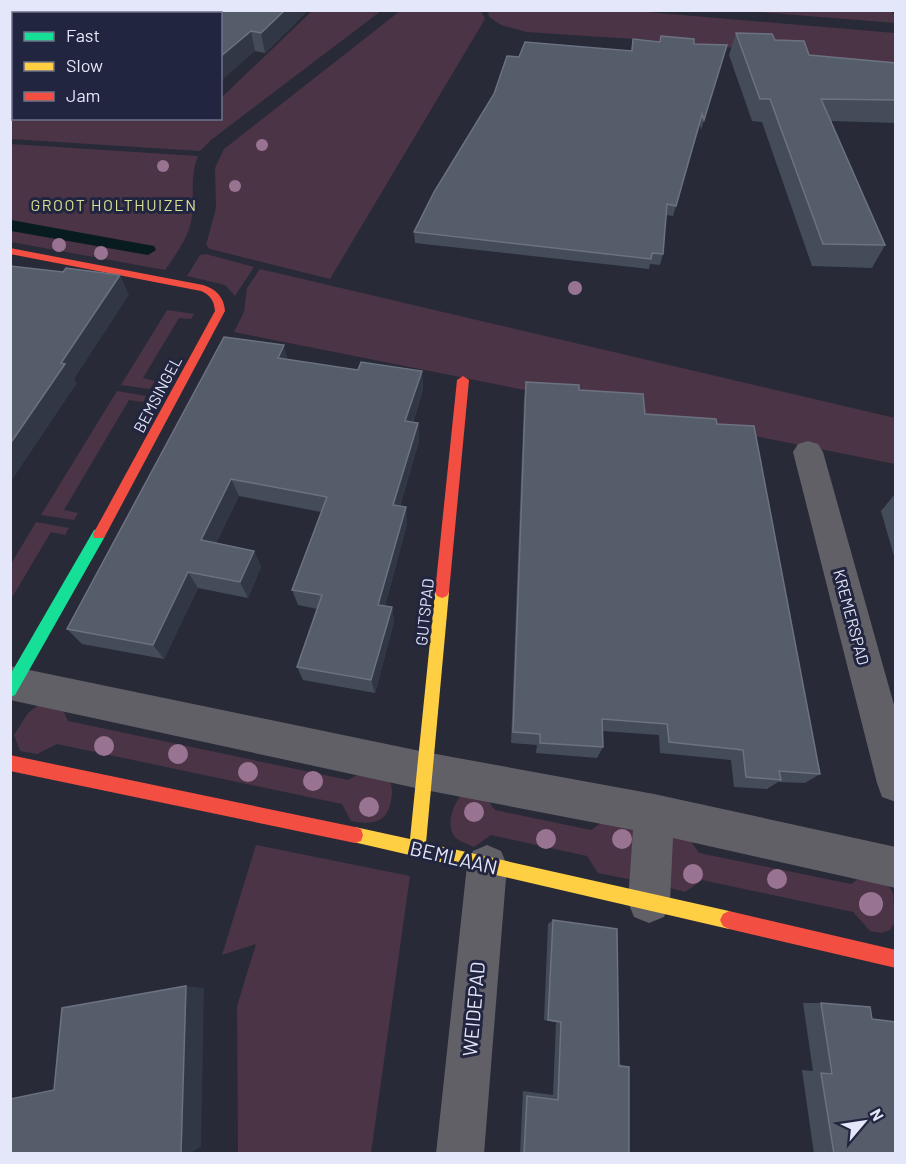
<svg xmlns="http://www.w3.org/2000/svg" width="906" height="1164" font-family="Barlow,sans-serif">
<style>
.green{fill:#4b3445}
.water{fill:#081b1f}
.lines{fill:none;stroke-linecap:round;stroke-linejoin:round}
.street{fill:#626067;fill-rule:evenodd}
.fast{fill:#16e098;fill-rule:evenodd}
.slow{fill:#ffcf43;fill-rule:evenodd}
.jam{fill:#f24e42;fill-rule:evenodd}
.tree{fill:#997492}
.wall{fill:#444c59}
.shaded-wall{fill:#323745}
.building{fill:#555c6a;stroke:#6c7281;stroke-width:1.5}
.labels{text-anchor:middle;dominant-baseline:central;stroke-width:6;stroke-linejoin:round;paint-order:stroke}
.far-quarter-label{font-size:16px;letter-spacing:1.5px;fill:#d6e093;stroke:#21253f}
.street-label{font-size:16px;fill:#e4e7f9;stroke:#21253f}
.near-street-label{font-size:20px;fill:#e4e7f9;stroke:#21253f}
</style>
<rect width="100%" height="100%" fill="#282a38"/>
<path class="green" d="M313 10 381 11 211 140 200 151 11 139V103H13L14 118H220L221 98Z
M400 11H481L485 19 330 279 210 249 206 245 216 208 215 168 224 149Z
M488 11H635L895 33V63L649 40 527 32 501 25 489 17Z
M746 11H891L895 16V23Z
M10 144 198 156C189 180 195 193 192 216 190 236 176 254 165 270L11 242Z
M206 254 254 267 235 296 225 285 187 276 200 255Z
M260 269 895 418V464L234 332 244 312 247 288Z
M167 310 194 314 191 319 179 318 143 378 155 381 150 389 121 385Z
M117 391 146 396 143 402 129 400 64 510 78 513 74 520 41 515Z
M36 522 69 528 65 535 51 532 11 599V564Z
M37 706H61L68 721 348 780 368 769 388 777C393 788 393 793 390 805 385 825 368 824 351 821L342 804 57 744 37 754 20 751 14 735 28 713Z
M463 793H482L495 810 591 830 608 818 636 824 633 880 598 873 587 856 491 835 474 847C469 844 460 842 456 838 444 826 454 802 463 793Z
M670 830 686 834 699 853 851 884 868 872 886 882 893 893 895 922 890 930 881 933 870 931 853 912 702 880 685 892 666 887Z
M256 845 410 876 371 1153H238L237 1006 256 944 222 955Z"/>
<path class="water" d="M11 220 154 246 156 250 148 255 11 231Z"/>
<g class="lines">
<path class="street" d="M10 77H14V89H10Z
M808 441 818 444 823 452 896 712V802L882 797 877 783 793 452 798 444Z
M10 666 425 752 654 794 896 847V888L673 838 670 902 664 917 649 923 634 917 628 902 633 830 425 790 10 700Z
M487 845 501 851 507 865 484 1154H436L467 865 473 851Z"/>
<path class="fast" d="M99 529 104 530 105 534 104 538 15 695 10 697V675L94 530Z"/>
<path class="slow" d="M442 586 447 588 449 592 426 843 729 911 735 914 738 920 735 926 729 929 349 841 347 835 349 829 355 827 410 839 435 592 437 588Z"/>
<path class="jam" d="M10 248 203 285C216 289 224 297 225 311L104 538H94L93 534 215 311C214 300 210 295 201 291L10 254Z
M463 376 469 380 449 592 447 596 442 598 437 596 435 592 457 380Z
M10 755 355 827 361 829 363 835 361 841 355 843 10 771Z
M729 911 896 950V968L729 929 723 926 720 920 723 914Z"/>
</g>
<g class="tree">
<circle cx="262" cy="145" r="6"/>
<circle cx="163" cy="166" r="6"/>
<circle cx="235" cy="186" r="6"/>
<circle cx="59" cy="245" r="7"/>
<circle cx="101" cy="253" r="7"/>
<circle cx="575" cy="288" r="7"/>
<circle cx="104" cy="746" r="10"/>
<circle cx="178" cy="754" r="10"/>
<circle cx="248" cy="772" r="10"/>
<circle cx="313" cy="781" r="10"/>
<circle cx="369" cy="807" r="10"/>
<circle cx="474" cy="812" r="10"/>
<circle cx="546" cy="839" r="10"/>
<circle cx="622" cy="839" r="10"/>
<circle cx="693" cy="874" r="10"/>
<circle cx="777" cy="879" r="10"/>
<circle cx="871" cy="904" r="12"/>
</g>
<path class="wall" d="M10 10H308L265 53 255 51 220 14H14V70H10Z
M736 33 775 40 809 55 896 63V123L831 121 885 245 872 268 812 266 762 122 752 121 729 55Z
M661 36 694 44 727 45 701 130 700 125 673 216 666 215 663 254 660 265 650 264 649 269 415 243 414 232 519 57 631 51 633 39 660 42Z
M288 359 358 370 422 371 423 390 413 422 418 423 419 441 400 506 406 507 407 524 385 606 392 607 394 622 375 693 303 680 297 667 317 609 298 605 292 590 321 512 239 496 216 543 254 551 261 567 248 598 198 588 164 659 82 644 67 629Z
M526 382 579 390 645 414 717 424 820 774 805 783 778 782 767 789 734 787 731 760 660 753 659 735 602 731 603 747 597 758 536 753 537 745 511 743 524 400Z
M895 494H896V563L881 511Z
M553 920 619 1064 629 1067V1154H520L523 1091 553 1095 556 1022 544 1020 548 924Z
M803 1003H821L872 1019 896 1154H814L802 1070 813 1071Z"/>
<path class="shaded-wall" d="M285 10H308L265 53 261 33Z
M251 31 255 51 220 82V57Z
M120 275 129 295 74 379 77 383 10 483V444L61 363Z
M284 345 289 365 278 358Z
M422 371 423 390 407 439 405 421Z
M418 423 419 441 395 522 393 505Z
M231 479 239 496 210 557 201 540Z
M406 507 407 524 381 620 378 605Z
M254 551 261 567 248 598 240 582Z
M188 572 198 588 164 659 153 645Z
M392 607 394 622 375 693 371 680Z
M186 986 204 988 201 1147 192 1152V1154H181Z"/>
<path class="building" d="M10 10H285L261 33 251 31 220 57V14H14V52H10Z
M736 33 772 34 775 40 804 41 809 55 896 63V100L821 99 885 245 823 244 770 99H760Z
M661 36 694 39V44L727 45 704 120 702 114 676 206 667 204 663 254 652 253 651 259 414 232 434 192 494 94 507 56 519 57 525 42 632 51 633 39 660 42Z
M10 266 63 272 66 268 120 275 61 363 65 364 10 444Z
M224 337 284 345 278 358 358 370 361 362 422 371 405 421 418 423 393 505 406 507 378 605 392 607 371 680 297 667 322 595 292 590 327 497 231 479 201 540 254 551 240 582 188 572 153 645 67 629Z
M526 382 579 385V390L643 394 645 414 716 419 717 424 754 426 820 774 779 771 781 780 746 777 743 750 669 742 667 724 602 719 603 747 540 743V734L513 732Z
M553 920 617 929 619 1066 629 1067V1154H524L527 1096 558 1100 561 1022 548 1020Z
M186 986 181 1154H10V1099L54 1090 62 1008Z
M821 1003 870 1007 872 1019 896 1022V1154H834L821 1073 832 1074Z"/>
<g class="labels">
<g class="far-quarter-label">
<text x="114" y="204">GROOT HOLTHUIZEN</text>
</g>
<g class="street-label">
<text transform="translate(157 394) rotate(-62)">BEMSINGEL</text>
<text transform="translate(424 612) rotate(-84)">GUTSPAD</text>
<text transform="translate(852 617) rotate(75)">KREMERSPAD</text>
</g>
<g class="near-street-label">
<text transform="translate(454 857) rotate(13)">BEMLAAN</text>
<text transform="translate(473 1009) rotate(-85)">WEIDEPAD</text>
</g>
</g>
<rect width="906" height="1164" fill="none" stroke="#e4e7f9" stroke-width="24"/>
<rect x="12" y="12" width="210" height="108" fill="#21253f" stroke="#6f7389" stroke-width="1.5"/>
<rect x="24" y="32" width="30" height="9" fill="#16e098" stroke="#6f7389" stroke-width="1.5"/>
<text x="66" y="42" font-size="18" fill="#e4e7f9">Fast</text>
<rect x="24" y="62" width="30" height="9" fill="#ffcf43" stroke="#6f7389" stroke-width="1.5"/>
<text x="66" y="72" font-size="18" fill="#e4e7f9">Slow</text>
<rect x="24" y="92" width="30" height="9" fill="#f24e42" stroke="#6f7389" stroke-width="1.5"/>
<text x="66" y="102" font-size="18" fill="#e4e7f9">Jam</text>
<g transform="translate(864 1122) rotate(61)" stroke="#21253f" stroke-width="4.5" paint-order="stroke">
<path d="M0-4.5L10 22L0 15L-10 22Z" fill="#e4e7f9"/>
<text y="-9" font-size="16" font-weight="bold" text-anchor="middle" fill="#e4e7f9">N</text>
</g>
</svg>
